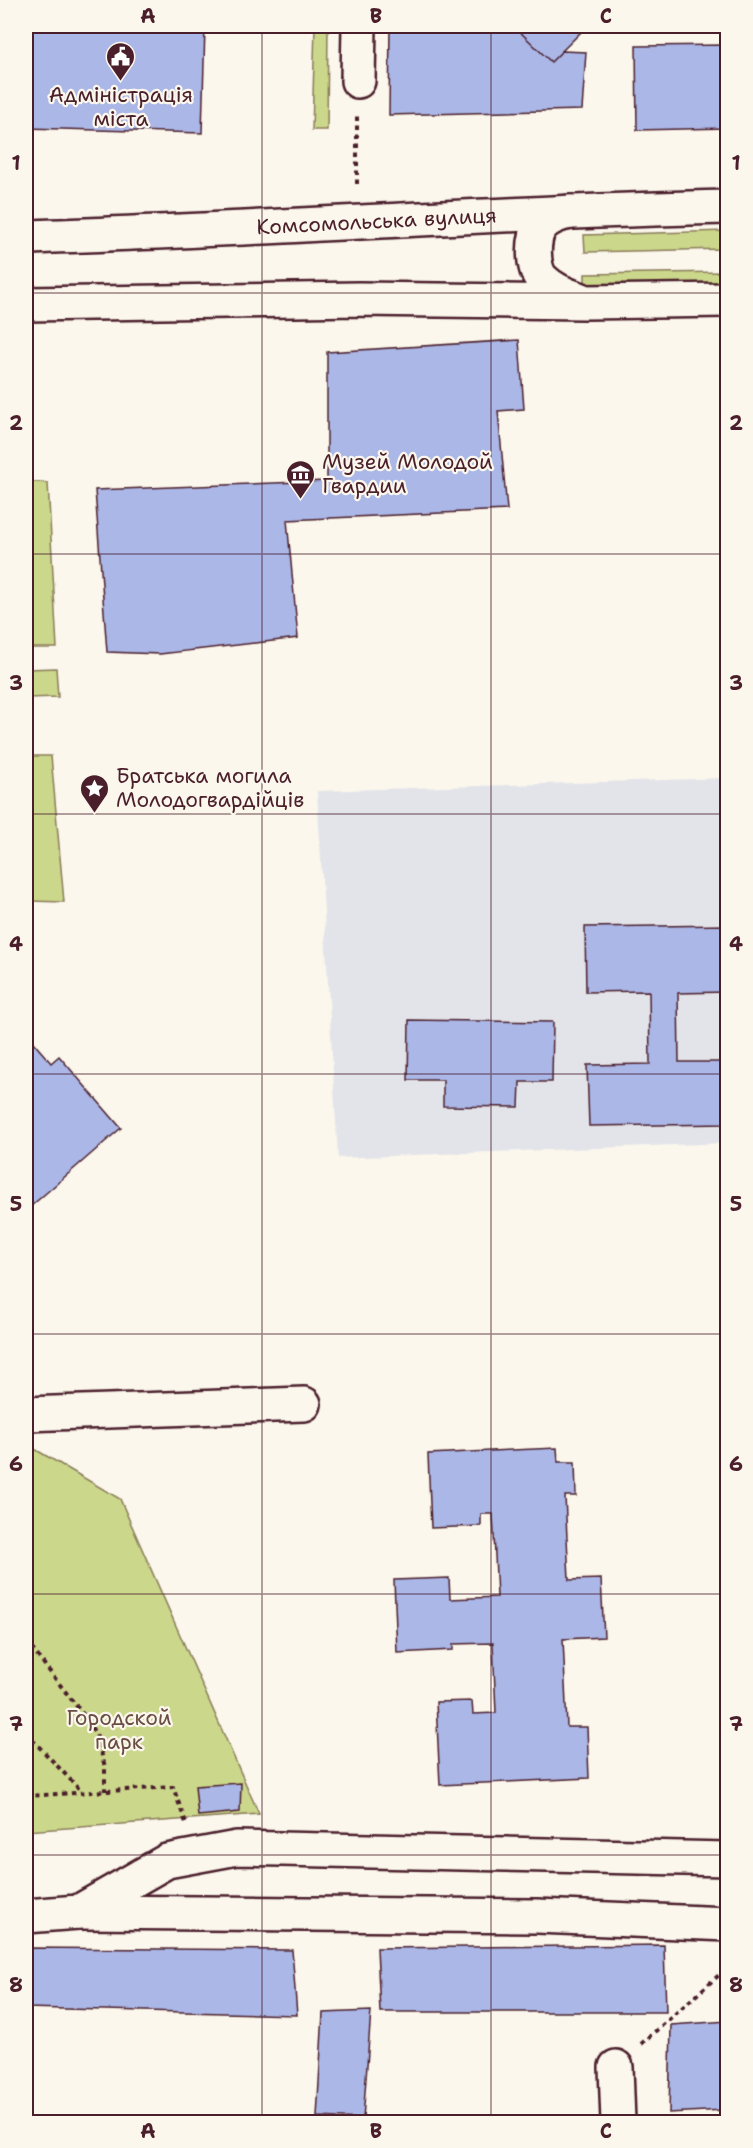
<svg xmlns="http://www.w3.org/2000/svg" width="753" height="2148" font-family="'Shantell Sans',sans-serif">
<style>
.built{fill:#e3e4ea}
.green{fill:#cbd78a;stroke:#8a7b5a;stroke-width:1.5}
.building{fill:#abb7e7;stroke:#4a1f2b;stroke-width:1.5}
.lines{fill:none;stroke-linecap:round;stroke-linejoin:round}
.minor-casing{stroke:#4a1f2b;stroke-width:38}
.path{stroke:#4a1f2b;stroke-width:4;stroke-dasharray:4.5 4.5;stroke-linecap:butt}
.minor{stroke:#fbf7ec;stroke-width:33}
.grid{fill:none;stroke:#4a1f2b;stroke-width:1.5;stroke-opacity:0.55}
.labels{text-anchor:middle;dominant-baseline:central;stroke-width:4.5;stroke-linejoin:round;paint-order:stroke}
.poi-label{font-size:21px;fill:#4a1f2b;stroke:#fbf7ec;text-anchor:start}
.street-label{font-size:21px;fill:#4a1f2b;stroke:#fbf7ec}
.park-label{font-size:21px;fill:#6a4d43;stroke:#fbf7ec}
.neatline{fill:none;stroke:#4a1f2b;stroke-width:2}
.grid-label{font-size:20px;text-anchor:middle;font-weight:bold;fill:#4a1f2b}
</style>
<rect width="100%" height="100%" fill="#fbf7ec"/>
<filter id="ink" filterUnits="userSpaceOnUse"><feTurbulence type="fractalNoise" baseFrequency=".0167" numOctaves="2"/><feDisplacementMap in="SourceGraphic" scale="12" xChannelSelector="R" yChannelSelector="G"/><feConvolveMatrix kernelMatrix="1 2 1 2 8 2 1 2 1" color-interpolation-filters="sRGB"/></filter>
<g filter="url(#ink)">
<path class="built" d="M727 778V1143L338 1158 317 791Z"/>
<path class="green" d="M315 26H328L327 130H312Z
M727 231V249L585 252 584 235Z
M727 272V289L585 291V274Z
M26 481 48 483 57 648H32L26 554Z
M56 668 58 697 26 698V669Z
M26 756H51L64 902 29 901 26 868Z
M26 1444 120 1499 259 1814 26 1831Z"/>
<path class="building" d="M26 26 205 27 202 133 26 128Z
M390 26H514L551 62 562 51 586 52 582 110 389 115Z
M514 26H587L551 62Z
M728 45V128L637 130 636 46Z
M519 340 524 409 498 411 507 510 287 520 298 638 160 654 107 652 95 490 327 481V352Z
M728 925V992L678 993 679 1062H728V1124L589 1126 587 1065 650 1064 649 991 586 992 585 927Z
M409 1020 553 1022 552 1082H520L519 1107 443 1106V1080H408Z
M26 1034 51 1063 59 1056 121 1128 30 1207 26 1202Z
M557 1448 558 1462H575L576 1496H565L569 1580 601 1579 604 1637 563 1639 567 1727H587L589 1778 440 1785 436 1702 472 1701 473 1714 496 1713 493 1643 453 1644V1650L397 1653 394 1580 449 1578 450 1599 497 1597 493 1514H481V1526L431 1528 428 1454Z
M241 1783 240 1812 198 1816 195 1786Z
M664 1945 666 2012H380L377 1948Z
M26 1948 292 1950 297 2015 26 2008Z
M371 2011 363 2119 317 2117 323 2013Z
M728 2021 723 2110 669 2113 671 2025Z"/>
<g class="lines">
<defs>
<g id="minor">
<path d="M358 81 359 26"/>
<path d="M570 212C559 214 549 217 541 226 532 238 532 268 542 279 553 290 565 294 579 299"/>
<path id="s1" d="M26 237C260 230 493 212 728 207"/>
<path d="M26 304 359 299 585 302 728 300"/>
<path d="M26 1414 304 1404"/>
<path d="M78 1912 537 1916 728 1924"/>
<path d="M26 1916 78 1912 167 1861 237 1848 728 1859"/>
<path d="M616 2067 618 2122"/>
</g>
</defs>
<use href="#minor" class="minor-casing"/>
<path class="path" d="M357 184V113
M26 1641 82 1713 97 1736 105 1767V1791
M26 1733 83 1793
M26 1796 173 1787 186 1823
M641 2044 728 1967"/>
<use href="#minor" class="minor"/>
</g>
</g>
<path class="grid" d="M262 26V2122M491 26V2122M26 293H728M26 554H728M26 814H728M26 1074H728M26 1334H728M26 1594H728M26 1855H728"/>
<defs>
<symbol id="civic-pin" viewBox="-11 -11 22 30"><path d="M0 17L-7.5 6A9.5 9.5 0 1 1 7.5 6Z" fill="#4a1f2b" stroke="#fbf7ec"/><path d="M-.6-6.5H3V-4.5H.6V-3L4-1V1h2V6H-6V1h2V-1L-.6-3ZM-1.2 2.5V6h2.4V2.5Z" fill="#fff"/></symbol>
<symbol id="museum-pin" viewBox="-11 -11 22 30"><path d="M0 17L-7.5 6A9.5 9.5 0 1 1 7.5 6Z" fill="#4a1f2b" stroke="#fbf7ec"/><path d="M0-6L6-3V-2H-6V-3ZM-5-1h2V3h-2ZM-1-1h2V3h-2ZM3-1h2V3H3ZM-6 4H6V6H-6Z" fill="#fff"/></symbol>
<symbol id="sight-pin" viewBox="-11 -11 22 30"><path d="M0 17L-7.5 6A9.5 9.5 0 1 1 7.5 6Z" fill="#4a1f2b" stroke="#fbf7ec"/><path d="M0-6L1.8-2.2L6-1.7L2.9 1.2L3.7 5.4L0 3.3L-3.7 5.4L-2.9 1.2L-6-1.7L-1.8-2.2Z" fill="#fff"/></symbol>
</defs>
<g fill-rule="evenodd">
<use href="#civic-pin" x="104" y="40" width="33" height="45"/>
<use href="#museum-pin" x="284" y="458" width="33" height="45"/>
<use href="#sight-pin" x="78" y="772" width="33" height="45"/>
</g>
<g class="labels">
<g class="poi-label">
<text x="121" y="95" text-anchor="middle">Адміністрація<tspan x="121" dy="24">міста</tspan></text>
<text x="322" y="462">Музей Молодой<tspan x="322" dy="24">Гвардии</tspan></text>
<text x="116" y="776">Братська могила<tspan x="116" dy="24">Молодогвардійців</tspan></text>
</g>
<g class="street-label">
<text stroke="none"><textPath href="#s1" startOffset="351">Комсомольська вулиця</textPath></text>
</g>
<g class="park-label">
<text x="119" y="1718">Городской<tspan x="119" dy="24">парк</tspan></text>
</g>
</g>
<rect width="753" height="2148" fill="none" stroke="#fbf7ec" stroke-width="66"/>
<rect x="33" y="33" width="687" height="2082" class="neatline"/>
<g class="grid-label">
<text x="148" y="23">A</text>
<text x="376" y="23">B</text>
<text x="606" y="23">C</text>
<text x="16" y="170">1</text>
<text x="736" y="170">1</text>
<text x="16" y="430">2</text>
<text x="736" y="430">2</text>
<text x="16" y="690">3</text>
<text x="736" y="690">3</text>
<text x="16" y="951">4</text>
<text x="736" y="951">4</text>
<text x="16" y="1211">5</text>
<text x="736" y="1211">5</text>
<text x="16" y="1471">6</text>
<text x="736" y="1471">6</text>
<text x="16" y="1731">7</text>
<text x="736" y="1731">7</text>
<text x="16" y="1992">8</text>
<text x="736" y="1992">8</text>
<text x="148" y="2138">A</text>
<text x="376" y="2138">B</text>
<text x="606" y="2138">C</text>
</g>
</svg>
